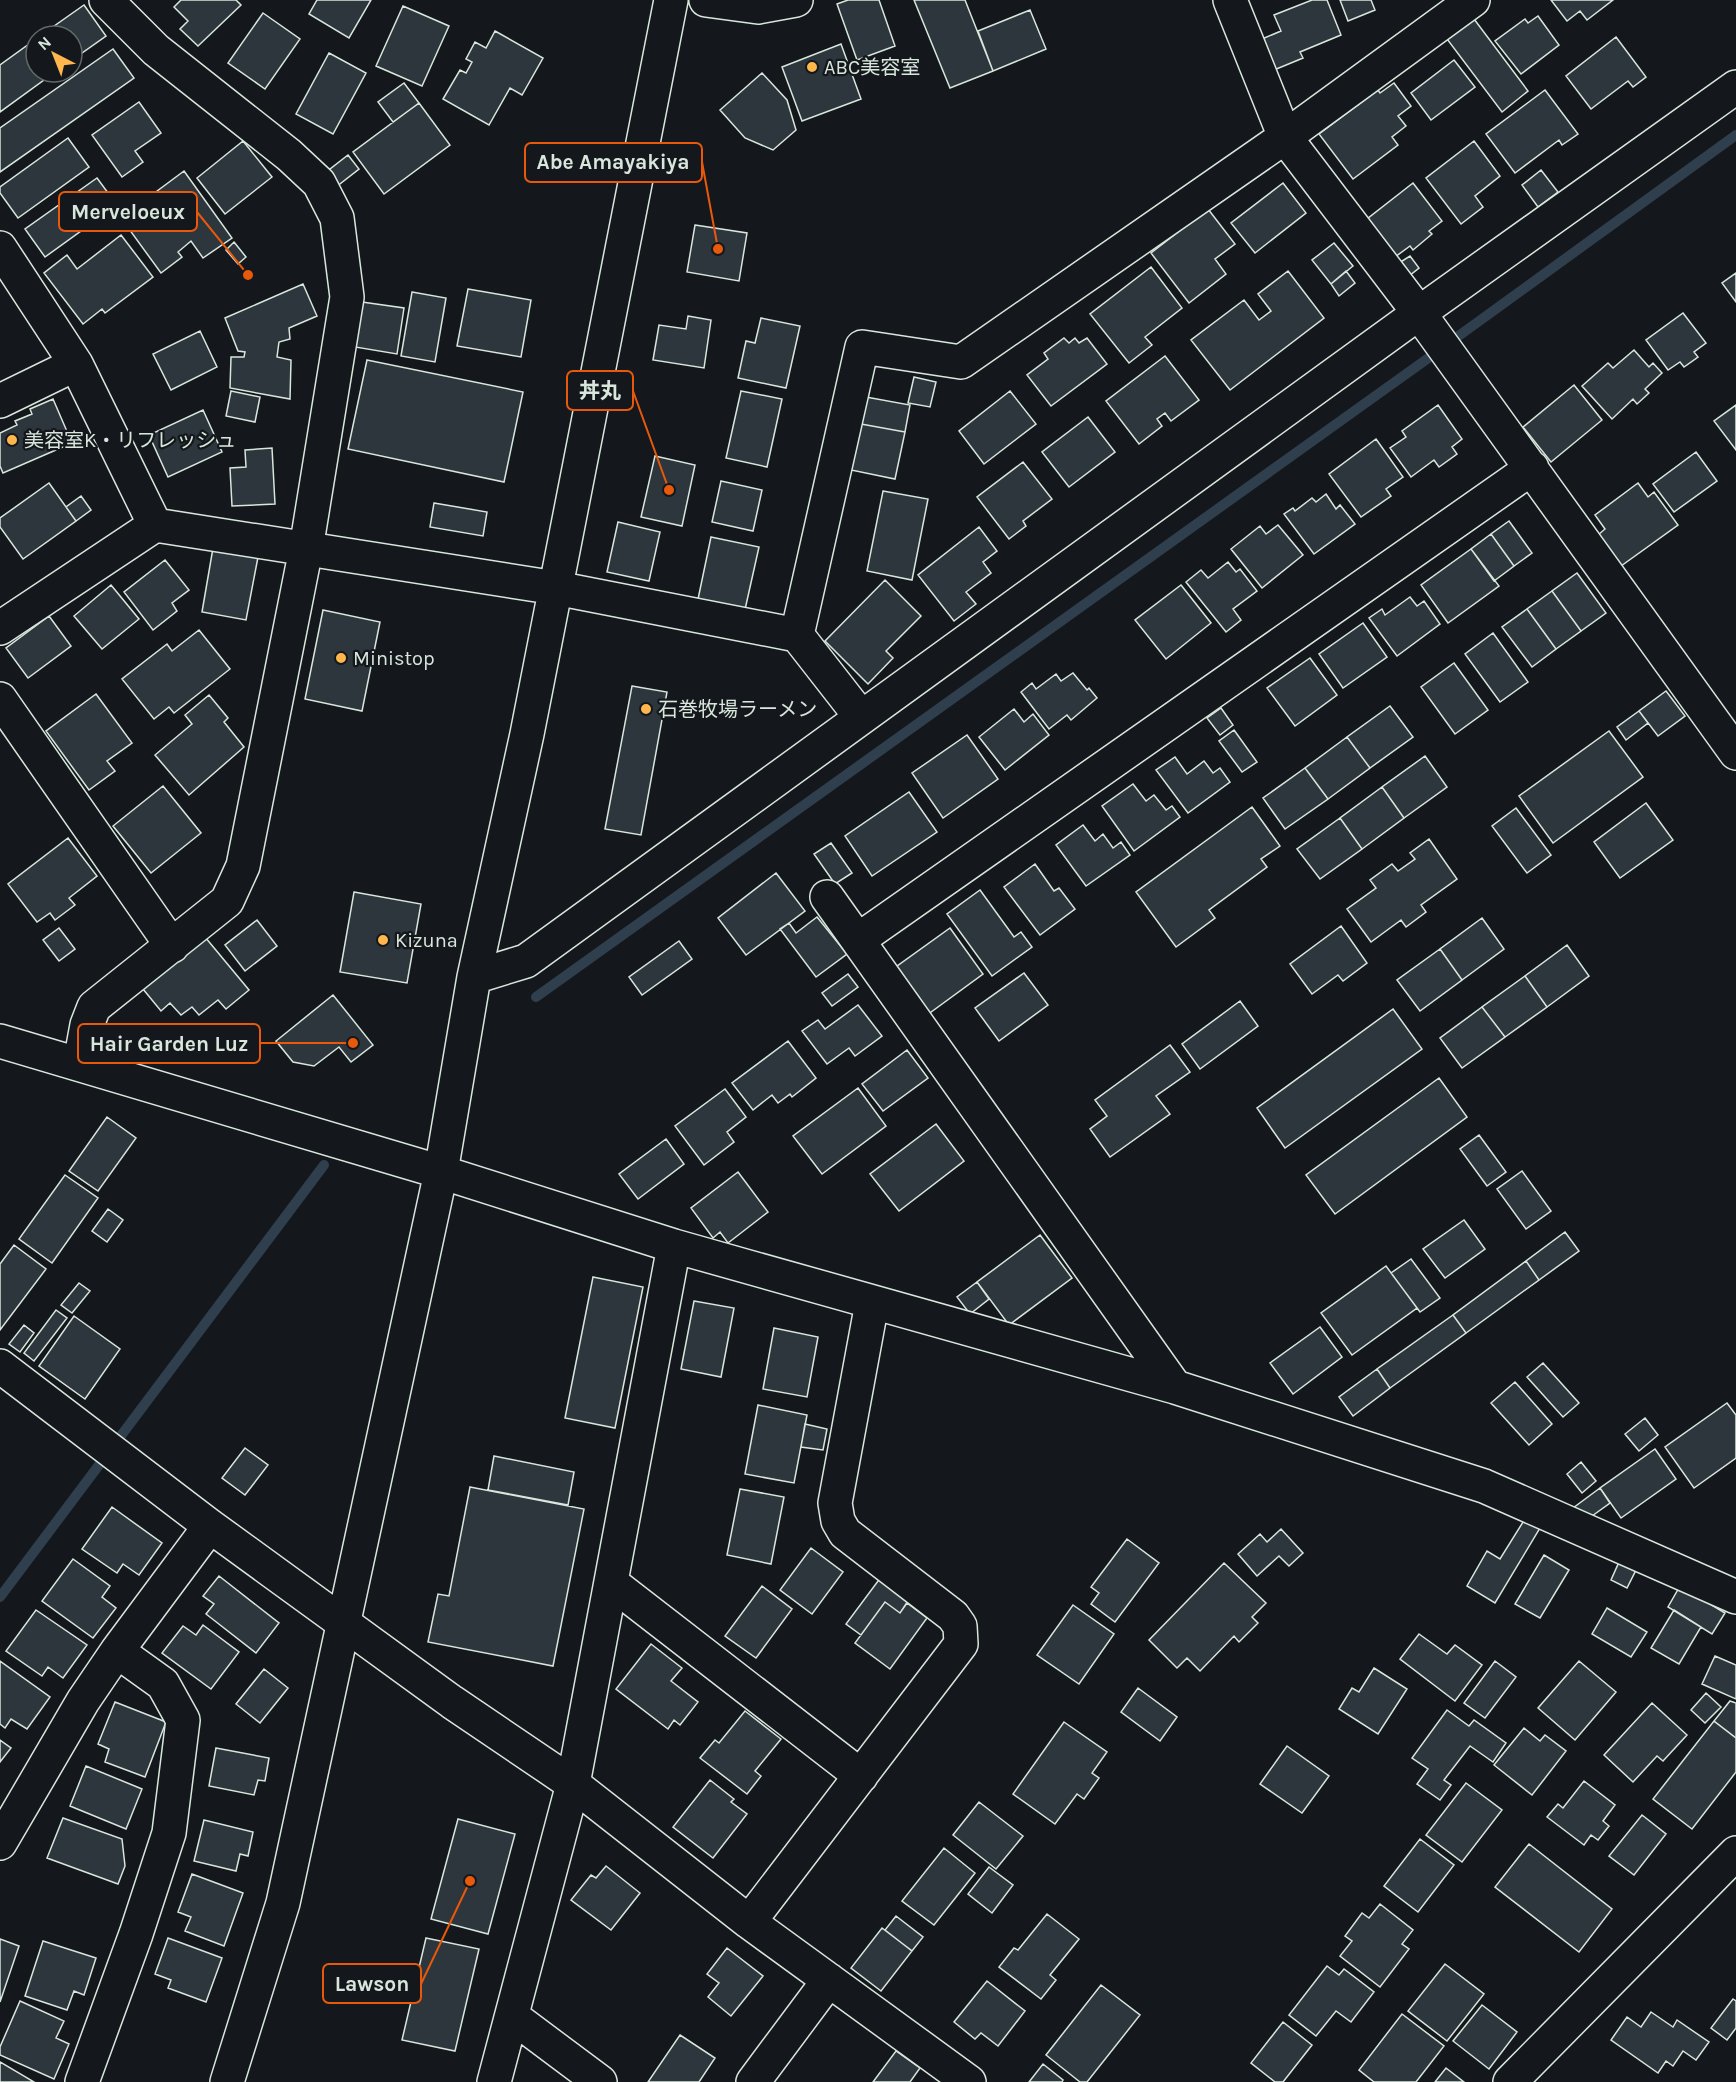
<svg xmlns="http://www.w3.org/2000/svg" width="1736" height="2082" font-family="Karla,'Noto Sans JP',sans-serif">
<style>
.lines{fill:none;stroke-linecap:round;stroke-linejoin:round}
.stream{stroke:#2f3f4d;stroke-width:10}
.building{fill:#2c363c;stroke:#d8e6dc;stroke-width:1.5}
.minor-casing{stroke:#d8e6dc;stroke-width:36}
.minor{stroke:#14181c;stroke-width:33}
.poi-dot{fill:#ffb74d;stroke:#14181c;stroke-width:2}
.labels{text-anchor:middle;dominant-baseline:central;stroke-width:4.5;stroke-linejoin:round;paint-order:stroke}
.poi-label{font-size:20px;fill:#d8e6dc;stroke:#14181c;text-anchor:start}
.leader{fill:none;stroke:#e8590c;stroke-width:2}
.callout-dot{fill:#e8590c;stroke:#14181c;stroke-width:2}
.callout{fill:#14181c;stroke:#e8590c;stroke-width:2}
.callout-label{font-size:21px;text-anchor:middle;font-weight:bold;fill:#d8e6dc}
</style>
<rect width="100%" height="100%" fill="#14181c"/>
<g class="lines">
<path class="stream" d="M1453 340 1736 135
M536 997 1434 354
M0 1597 324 1165"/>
</g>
<path class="building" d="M181 0H236L241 5 198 46 180 29 188 21 174 7Z
M317 0H371L349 38 309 14Z
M848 0H879L895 46 857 60 837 4Z
M914 0H965L993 71 950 88Z
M1312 0H1327L1341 35 1300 52 1303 58 1274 70 1262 39 1281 31 1274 15Z
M1340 0H1371L1375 10 1348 21Z
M1551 0H1613L1587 20 1580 11 1567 21Z
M84 5 106 36 72 60V36H40Z
M403 6 449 26 422 86 376 66Z
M1030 10 1046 49 993 71 978 31Z
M263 13 300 39 265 89 228 63Z
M1538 16 1559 45 1521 74 1495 41 1525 19 1528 23Z
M1474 19 1528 91 1502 112 1447 39Z
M495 31 543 58 522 95 510 88 489 125 443 99 460 70 466 73 472 62 466 59 475 42 486 48Z
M1616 37 1646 77 1633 87 1628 81 1591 109 1566 76Z
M36 39V72H55L0 112V65Z
M841 44 861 99 802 121 782 67Z
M113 49 134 78 0 172V128Z
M329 53 366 73 333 134 296 114Z
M1454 60 1475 87 1431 120 1411 93Z
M762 73 787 100 796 130 773 150 745 138 720 110Z
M404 83 419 103 393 122 378 102Z
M1394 83 1411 106 1398 116 1406 126 1392 137 1398 145 1353 179 1319 134 1378 90 1380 93Z
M1545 90 1578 134 1562 145 1559 140 1515 173 1486 134Z
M139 102 161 133 135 151 143 162 122 177 92 135Z
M419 103 450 145 384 194 353 152Z
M68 138 89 167 18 218 0 193V187Z
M243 141 272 177 225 214 197 178Z
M1474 141 1500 176 1475 196 1483 207 1461 224 1426 178Z
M348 155 359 169 336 187 325 173Z
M1541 170 1558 192 1538 207 1522 185Z
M184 171 232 238 203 258 191 241 178 252 182 257 161 273 121 218Z
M97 178 117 205 45 257 25 229Z
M1283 183 1306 213 1255 253 1231 223Z
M1413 183 1442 221 1429 231 1432 234 1413 250 1410 246 1395 257 1367 219Z
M1208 209 1235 244 1215 259 1226 274 1189 303 1151 253Z
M695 225 747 233 739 281 687 272Z
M121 235 153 277 105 313 102 309 83 324 44 273 67 255 77 269Z
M234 242 246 257 238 264 226 250Z
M1334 243 1353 266 1331 284 1312 260Z
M1410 256 1419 268 1409 276 1399 263Z
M1151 267 1182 308 1145 337 1152 345 1129 363 1090 314Z
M1288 271 1324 318 1230 390 1191 340 1244 300 1259 320 1271 311 1258 294Z
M1346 271 1355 283 1339 296 1331 284Z
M1736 273V302L1722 283Z
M303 284 317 316 289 328 290 339 279 342 277 357 291 360 290 399 230 388 231 357H244L245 352 238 351 225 318Z
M468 289 531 300 521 357 457 346Z
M412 292 446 298 435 362 401 356Z
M362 302 404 308 397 354 355 347Z
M1683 313 1706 343 1694 352 1698 357 1684 367 1680 362 1668 370 1646 340Z
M688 316 711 320 704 368 653 360 659 325 686 329Z
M761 318 800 326 786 388 738 378 746 341 755 343Z
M200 331 217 367 171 390 153 354Z
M1064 338 1069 343 1075 338 1079 343 1087 338 1107 364 1051 406 1027 375 1048 359 1044 353Z
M1634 350 1649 367 1653 363 1662 373 1645 389 1649 393 1637 404 1633 399 1612 419 1582 386 1608 363 1613 368Z
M1165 356 1199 400 1171 421 1165 413 1157 419 1162 426 1139 444 1106 401Z
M367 360 523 392 504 482 348 449Z
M914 377 936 382 930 407 908 403Z
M1574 385 1602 420 1551 462 1523 427Z
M231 391 260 397 255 422 226 416Z
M741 391 782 399 767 467 726 458Z
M1010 391 1036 424 984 464 959 431Z
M866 397 910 405 905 432 861 424Z
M53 399 72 443 3 473 0 466V433L17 425 15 421 32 414 30 409Z
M1438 405 1462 439 1452 447 1457 454 1439 467 1434 460 1411 477 1390 448 1406 437 1402 431Z
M1736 405V450L1714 421Z
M203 410 222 452 168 477 149 435Z
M1088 417 1115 452 1069 487 1042 452Z
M861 424 905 432 895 479 851 470Z
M1376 439 1403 477 1386 489 1391 496 1361 517 1329 474Z
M272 448 275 504 232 506 230 468 246 467 245 450Z
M1696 452 1717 481 1674 512 1653 484Z
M655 456 695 465 682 526 641 517Z
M1023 462 1052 499 1023 521 1026 526 1009 539 977 497Z
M721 481 762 490 753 531 712 522Z
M49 483 76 521 23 559 0 527V518Z
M1638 483 1648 497 1654 492 1678 525 1621 566 1598 535 1605 529 1595 515Z
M883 491 928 499 912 580 867 571Z
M1326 494 1336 509 1340 505 1355 524 1314 554 1284 514 1293 508 1295 511 1312 498 1316 502Z
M81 496 91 510 76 521 66 507Z
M434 503 487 512 483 536 430 527Z
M1509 521 1532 553 1514 566 1491 534Z
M618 522 660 532 649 581 607 572Z
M1278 525 1303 555 1262 588 1231 549 1260 526 1266 534Z
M979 527 997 551 983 562 991 573 966 592 976 604 954 621 918 575Z
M1491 534 1514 566 1494 581 1471 549Z
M711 537 759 547 744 614 697 604Z
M213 548 258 557 246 620 202 612Z
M1471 549 1499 586 1448 623 1421 585Z
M165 560 189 590 172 603 177 611 153 630 124 592Z
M1228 562 1236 572 1240 569 1257 591 1233 609 1241 620 1226 632 1186 582 1201 570 1208 578Z
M1577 573 1606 613 1581 631 1552 591Z
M885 580 921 616 886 651 893 658 868 684 825 641Z
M111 585 139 619 102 649 74 616Z
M1181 585 1211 623 1166 659 1135 620Z
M1552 591 1581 631 1556 649 1527 609Z
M1410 597 1417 606 1424 601 1440 624 1397 656 1369 618 1382 609 1385 615Z
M1527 609 1556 649 1532 667 1502 627Z
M323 610 380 622 362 711 305 699Z
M49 616 71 646 28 678 6 648Z
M1363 623 1387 657 1343 688 1319 654Z
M199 630 230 669 174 713 169 707 154 719 122 679 167 644 172 651Z
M1493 633 1528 682 1500 702 1465 654Z
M1310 658 1337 695 1295 726 1267 688Z
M1454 663 1488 710 1455 734 1421 687Z
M1073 673 1087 690 1089 688 1097 698 1071 720 1067 715 1049 729 1021 692 1032 683 1036 689 1056 674 1061 681Z
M632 686 667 692 641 835 605 829Z
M1666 691 1685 716 1658 736 1639 711Z
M96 694 132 743 107 761 115 771 89 790 46 731Z
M209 695 228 718 224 722 244 747 189 795 155 755 192 724 185 715Z
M1390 706 1413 737 1370 768 1347 737Z
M1221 708 1233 725 1220 735 1207 718Z
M1014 709 1024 722 1033 714 1049 735 1005 770 979 737Z
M1639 711 1648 723 1626 740 1617 727Z
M1234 730 1257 762 1242 772 1219 741Z
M1609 731 1643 777 1553 843 1519 796Z
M967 735 998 779 943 818 912 773Z
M1347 737 1370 768 1328 799 1305 768Z
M1425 756 1447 787 1404 818 1382 787Z
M1175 757 1187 774 1204 761 1213 773 1220 768 1230 782 1188 813 1156 770Z
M1305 768 1328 799 1285 829 1263 798Z
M1133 784 1146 801 1154 795 1166 810 1172 806 1180 817 1134 851 1102 806Z
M163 786 201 833 151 873 113 826Z
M1382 787 1404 818 1362 849 1340 818Z
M909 792 937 832 872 876 845 836Z
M1646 803 1673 840 1620 878 1594 842Z
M1252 807 1280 846 1261 859 1267 867 1209 910 1215 918 1176 947 1136 892Z
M1516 808 1551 855 1527 873 1492 826Z
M1340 818 1362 849 1320 879 1297 849Z
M1083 825 1095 841 1103 834 1113 848 1121 842 1130 855 1086 886 1056 845Z
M68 838 97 876 69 898 75 905 55 920 50 913 37 922 8 884Z
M1429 839 1457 879 1421 905 1426 912 1406 927 1401 920 1371 942 1347 909 1376 888 1370 880 1392 864 1398 871 1415 859 1410 853Z
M831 843 852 873 835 884 814 854Z
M1035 864 1054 891 1059 888 1075 909 1040 935 1004 887Z
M776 873 805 911 746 955 718 918Z
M980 890 1014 937 1021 932 1032 947 992 976 947 914Z
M354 892 421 904 407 983 340 972Z
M817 917 847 954 816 977 780 929 789 923 796 933Z
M1482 918 1504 949 1462 980 1440 949Z
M257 920 277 946 245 971 225 945Z
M1341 926 1367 963 1343 981 1338 975 1312 994 1290 964Z
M59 928 75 949 59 961 43 940Z
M950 928 983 974 927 1015 893 969Z
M205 937 249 990 226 1009 218 1000 199 1015 192 1007 181 1015 170 1003 161 1011 143 989Z
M679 941 692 959 642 995 629 977Z
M1567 945 1589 976 1547 1007 1525 976Z
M1440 949 1462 980 1420 1011 1397 980Z
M1024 973 1048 1005 999 1041 975 1008Z
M848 974 858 987 832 1006 822 993Z
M1525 976 1547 1007 1505 1037 1482 1007Z
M333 995 373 1045 351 1062 339 1047 314 1066 293 1062 276 1041Z
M1240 1001 1258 1026 1200 1069 1182 1044Z
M858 1005 882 1036 855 1056 849 1048 827 1064 802 1031 818 1020 825 1029Z
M1482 1007 1505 1037 1462 1068 1440 1038Z
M1393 1009 1422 1049 1285 1148 1257 1108Z
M788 1041 816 1078 792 1097 790 1094 778 1103 772 1095 753 1110 732 1083Z
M1170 1045 1190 1072 1156 1096 1170 1114 1110 1157 1090 1129 1107 1116 1095 1100Z
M907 1050 928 1078 883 1111 862 1084Z
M1439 1078 1467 1117 1335 1214 1306 1175Z
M858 1088 886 1126 822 1174 793 1136Z
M725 1089 746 1117 727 1132 734 1142 704 1165 675 1126Z
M107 1117 136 1138 98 1191 69 1171Z
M936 1124 964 1161 899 1211 870 1174Z
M1479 1135 1506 1172 1487 1186 1460 1149Z
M666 1139 684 1164 638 1199 619 1174Z
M1522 1171 1551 1211 1526 1229 1497 1189Z
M738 1172 768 1212 728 1243 720 1232 713 1238 691 1208Z
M65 1175 98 1198 52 1263 19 1239Z
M108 1209 123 1220 107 1242 92 1231Z
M1464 1220 1485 1249 1445 1278 1423 1249Z
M1565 1232 1579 1251 1539 1280 1526 1261Z
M1040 1235 1072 1278 1009 1325 977 1282Z
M14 1245 46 1269 0 1330V1264Z
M1411 1259 1440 1298 1420 1312 1391 1273Z
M1526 1261 1539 1280 1466 1333 1453 1315Z
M1386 1266 1417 1308 1352 1355 1321 1313Z
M593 1277 643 1287 615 1428 565 1418Z
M977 1282 989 1299 970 1314 957 1297Z
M79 1283 90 1291 72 1313 61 1305Z
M694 1301 734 1308 721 1377 681 1369Z
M56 1310 67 1318 34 1361 24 1353Z
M1453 1315 1466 1333 1390 1388 1377 1369Z
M74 1316 120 1349 85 1399 39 1366Z
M24 1325 34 1333 20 1352 9 1344Z
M1320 1327 1342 1357 1293 1394 1270 1363Z
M774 1328 818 1337 807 1397 763 1389Z
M1543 1363 1579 1403 1563 1417 1527 1377Z
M1377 1369 1390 1388 1353 1416 1339 1397Z
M1515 1382 1552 1424 1529 1445 1491 1403Z
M1727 1403 1736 1415V1458L1694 1488 1665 1447Z
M758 1405 807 1415 794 1483 745 1474Z
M1645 1418 1658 1435 1639 1451 1625 1434Z
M805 1424 827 1429 823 1450 801 1447Z
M245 1448 268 1465 245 1495 222 1478Z
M1655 1449 1676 1479 1621 1518 1600 1488Z
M494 1456 574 1472 568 1505 488 1490Z
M1581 1462 1596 1481 1582 1493 1567 1474Z
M470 1487 584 1509 553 1666 428 1642 438 1594 449 1596Z
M1600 1488 1610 1503 1592 1516 1573 1508Z
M740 1489 784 1497 771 1564 727 1555Z
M112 1507 162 1543 139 1575 123 1564 117 1573 82 1549Z
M1528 1514 1543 1523 1495 1603 1467 1586 1487 1551 1500 1559Z
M1281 1529 1303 1553 1289 1566 1279 1556 1257 1576 1238 1554 1260 1534 1267 1542Z
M1127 1539 1159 1563 1115 1622 1091 1604 1099 1593 1091 1587Z
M811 1548 843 1572 812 1614 780 1590Z
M1544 1555 1569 1570 1540 1618 1515 1604Z
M73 1559 110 1586 102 1597 116 1608 93 1638 42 1601Z
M1619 1562 1636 1570 1627 1588 1611 1580Z
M1224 1563 1266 1603 1252 1617 1258 1623 1239 1642 1234 1636 1200 1671 1187 1658 1177 1668 1149 1640Z
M219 1576 279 1623 256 1653 206 1614 214 1604 203 1596Z
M881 1577 910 1598 900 1613 885 1602 861 1635 846 1624Z
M762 1586 792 1609 756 1658 725 1636Z
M1680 1586 1725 1613 1712 1634 1668 1607Z
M885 1602 900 1613 907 1603 927 1618 890 1669 855 1643Z
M1073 1605 1114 1634 1079 1684 1037 1655Z
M1607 1608 1647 1632 1631 1657 1592 1634Z
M36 1610 87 1645 63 1678 48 1667 42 1676 6 1651Z
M1674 1610 1701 1627 1679 1664 1651 1648Z
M203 1625 239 1652 211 1689 162 1653 183 1626 196 1635Z
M1419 1634 1447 1654 1455 1645 1482 1665 1455 1701 1400 1659Z
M651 1644 682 1668 671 1681 698 1702 680 1725 674 1720 668 1729 616 1689Z
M1715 1656 1736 1665V1699L1702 1684Z
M0 1661 50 1697 27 1729 11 1719 5 1728 0 1724Z
M1495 1661 1516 1677 1485 1718 1464 1703Z
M1579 1661 1616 1692 1575 1740 1538 1708Z
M1374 1668 1407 1689 1378 1734 1339 1709 1352 1688 1359 1692Z
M264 1669 288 1688 260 1723 236 1704Z
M1138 1688 1177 1717 1160 1741 1121 1712Z
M1706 1693 1721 1707 1705 1723 1691 1710Z
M1730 1701 1736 1703V1738L1714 1721Z
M115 1702 166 1722 145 1777 105 1762 109 1749 98 1744Z
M1652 1703 1687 1735 1663 1761 1657 1756 1633 1782 1604 1755Z
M1447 1710 1469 1726 1474 1720 1506 1743 1493 1762 1470 1746 1444 1780 1451 1785 1440 1800 1417 1784 1428 1769 1412 1758Z
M745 1711 781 1739 755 1771 761 1776 747 1794 700 1758 715 1740 719 1743Z
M1714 1721 1736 1738V1772L1692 1829 1653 1799Z
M1064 1722 1107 1752 1092 1773 1099 1778 1084 1799 1077 1794 1055 1824 1013 1794Z
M1524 1728 1540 1741 1545 1735 1566 1751 1532 1795 1494 1765Z
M0 1740 11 1748 0 1762Z
M1287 1746 1329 1776 1302 1813 1260 1784Z
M216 1748 269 1758 265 1781 258 1780 254 1795 209 1786Z
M86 1766 142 1789 126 1829 70 1806Z
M710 1780 734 1799 731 1802 747 1814 713 1858 673 1827Z
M1584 1781 1615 1805 1603 1821 1609 1826 1598 1840 1591 1835 1584 1845 1547 1817 1558 1804 1563 1808Z
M1466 1783 1502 1810 1462 1862 1426 1835Z
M979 1802 1023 1836 996 1869 953 1835Z
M1642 1815 1666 1834 1634 1875 1609 1856Z
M63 1818 122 1839 125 1866 118 1884 47 1858Z
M458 1819 515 1834 488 1934 431 1919Z
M204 1820 253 1832 248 1856 240 1854 236 1871 194 1861Z
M1420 1839 1454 1865 1418 1912 1384 1886Z
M1529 1844 1612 1909 1579 1952 1495 1887Z
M944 1848 975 1873 934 1925 902 1901Z
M606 1866 640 1893 611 1930 571 1900 591 1875 596 1878Z
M989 1867 1013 1885 992 1913 968 1894Z
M192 1874 243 1893 224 1946 185 1931 191 1917 178 1912Z
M1380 1904 1413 1930 1402 1944 1409 1949 1380 1987 1340 1956 1352 1941 1345 1936 1362 1913 1369 1918Z
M1047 1914 1079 1939 1050 1975 1056 1980 1041 1999 999 1967 1014 1948 1018 1950Z
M896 1916 923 1937 912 1951 885 1930Z
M882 1928 912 1951 881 1991 851 1968Z
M168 1938 222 1958 206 2002 168 1988 171 1980 155 1974Z
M426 1938 479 1949 455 2051 402 2040Z
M0 1939 19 1946 0 2002Z
M43 1941 96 1958 84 1995 74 1991 67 2010 25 1996Z
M727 1948 763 1976 731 2016 708 1997 719 1983 707 1974Z
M1445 1964 1484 1994 1447 2041 1408 2011Z
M1327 1966 1339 1975 1344 1969 1374 1992 1351 2022 1336 2011 1316 2036 1289 2015Z
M987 1981 1025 2011 998 2046 981 2033 975 2039 954 2022Z
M1101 1985 1140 2015 1087 2082H1080L1046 2055Z
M1733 1999 1736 2001V2028L1727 2040 1711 2028Z
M20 2001 64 2021 56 2038 69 2044 54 2079 0 2055V2047Z
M1482 2005 1517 2032 1489 2069 1453 2041Z
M1651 2012 1673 2027 1677 2020 1709 2042 1696 2060 1683 2051 1673 2066 1666 2061 1658 2073 1611 2040 1627 2017 1641 2027Z
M1402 2014 1444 2046 1416 2082H1374L1359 2070Z
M1283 2022 1312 2045 1283 2082H1275L1251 2063Z
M680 2035 715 2058 699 2082H648Z
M896 2051 920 2068 910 2082H873Z
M0 2062 34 2082H0Z
M1043 2064 1063 2080 1062 2082H1029Z
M1446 2068 1464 2082H1435Z"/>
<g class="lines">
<defs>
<path id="minor" d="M706 0 758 7 796 0
M1230 0 1285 137 1419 313 1736 753
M0 248 76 364 155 525
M0 401 76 364
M0 628 155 525 556 588 797 635 861 717
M797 635 862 347 961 362 1285 137 1473 0
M0 699 172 946
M827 897 1175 1387
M858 940 1532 468
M474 977 526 961 1419 313 1736 87
M0 1041 441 1172 674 1246 1175 1387 1484 1486 1736 1597
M80 1063 87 1025 94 1007 227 901 243 866 306 549 347 297 337 218 319 183 289 155 156 50 106 0
M0 1366 210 1526 452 1702 573 1784 749 1922 969 2082
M613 1584 861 1776
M0 1843 83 1701 117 1651 210 1526
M749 1922 961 1644 960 1626 953 1616 845 1533 838 1521 835 1503 872 1303
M513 2017 600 2082
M82 2082 136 1934 169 1833 183 1720 163 1684 117 1651
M227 2082 283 1903 441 1172 474 977 527 734 671 0
M494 2082 573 1784 674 1246
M753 2082 829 1980
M1510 2082 1736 1853"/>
</defs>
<use href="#minor" class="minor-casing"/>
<use href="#minor" class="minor"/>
</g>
<g class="poi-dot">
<circle cx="812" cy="67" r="6"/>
<circle cx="12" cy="440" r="6"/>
<circle cx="341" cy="658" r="6"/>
<circle cx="646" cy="709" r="6"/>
<circle cx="383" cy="940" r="6"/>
</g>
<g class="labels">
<g class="poi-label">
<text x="824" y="67">ABC美容室</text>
<text x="24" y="440">美容室K・リフレッシュ</text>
<text x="353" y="658">Ministop</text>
<text x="658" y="709">石巻牧場ラーメン</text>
<text x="395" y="940">Kizuna</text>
</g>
</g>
<path class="leader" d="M718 249L702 162M248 275L197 212M669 490L633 391M353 1043L260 1043M470 1881L421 1984"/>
<g class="callout-dot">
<circle cx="718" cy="249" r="6"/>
<circle cx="248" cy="275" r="6"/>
<circle cx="669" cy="490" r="6"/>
<circle cx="353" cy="1043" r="6"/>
<circle cx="470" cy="1881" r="6"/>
</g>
<g class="callout">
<rect x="525" y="143" width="177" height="39" rx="6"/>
<rect x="59" y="192" width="138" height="39" rx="6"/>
<rect x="567" y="371" width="66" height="39" rx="6"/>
<rect x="78" y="1024" width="182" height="39" rx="6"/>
<rect x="323" y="1964" width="98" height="39" rx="6"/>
</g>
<g class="callout-label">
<text x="613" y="169">Abe Amayakiya</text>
<text x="128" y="219">Merveloeux</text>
<text x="600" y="398">丼丸</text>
<text x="169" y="1051">Hair Garden Luz</text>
<text x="372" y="1991">Lawson</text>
</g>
<g transform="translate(54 54) rotate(318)"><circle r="28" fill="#14181c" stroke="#626a69" stroke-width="1.5"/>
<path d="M0-4.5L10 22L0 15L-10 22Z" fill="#ffb74d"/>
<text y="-9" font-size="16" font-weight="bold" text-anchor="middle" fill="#d8e6dc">N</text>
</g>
</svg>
